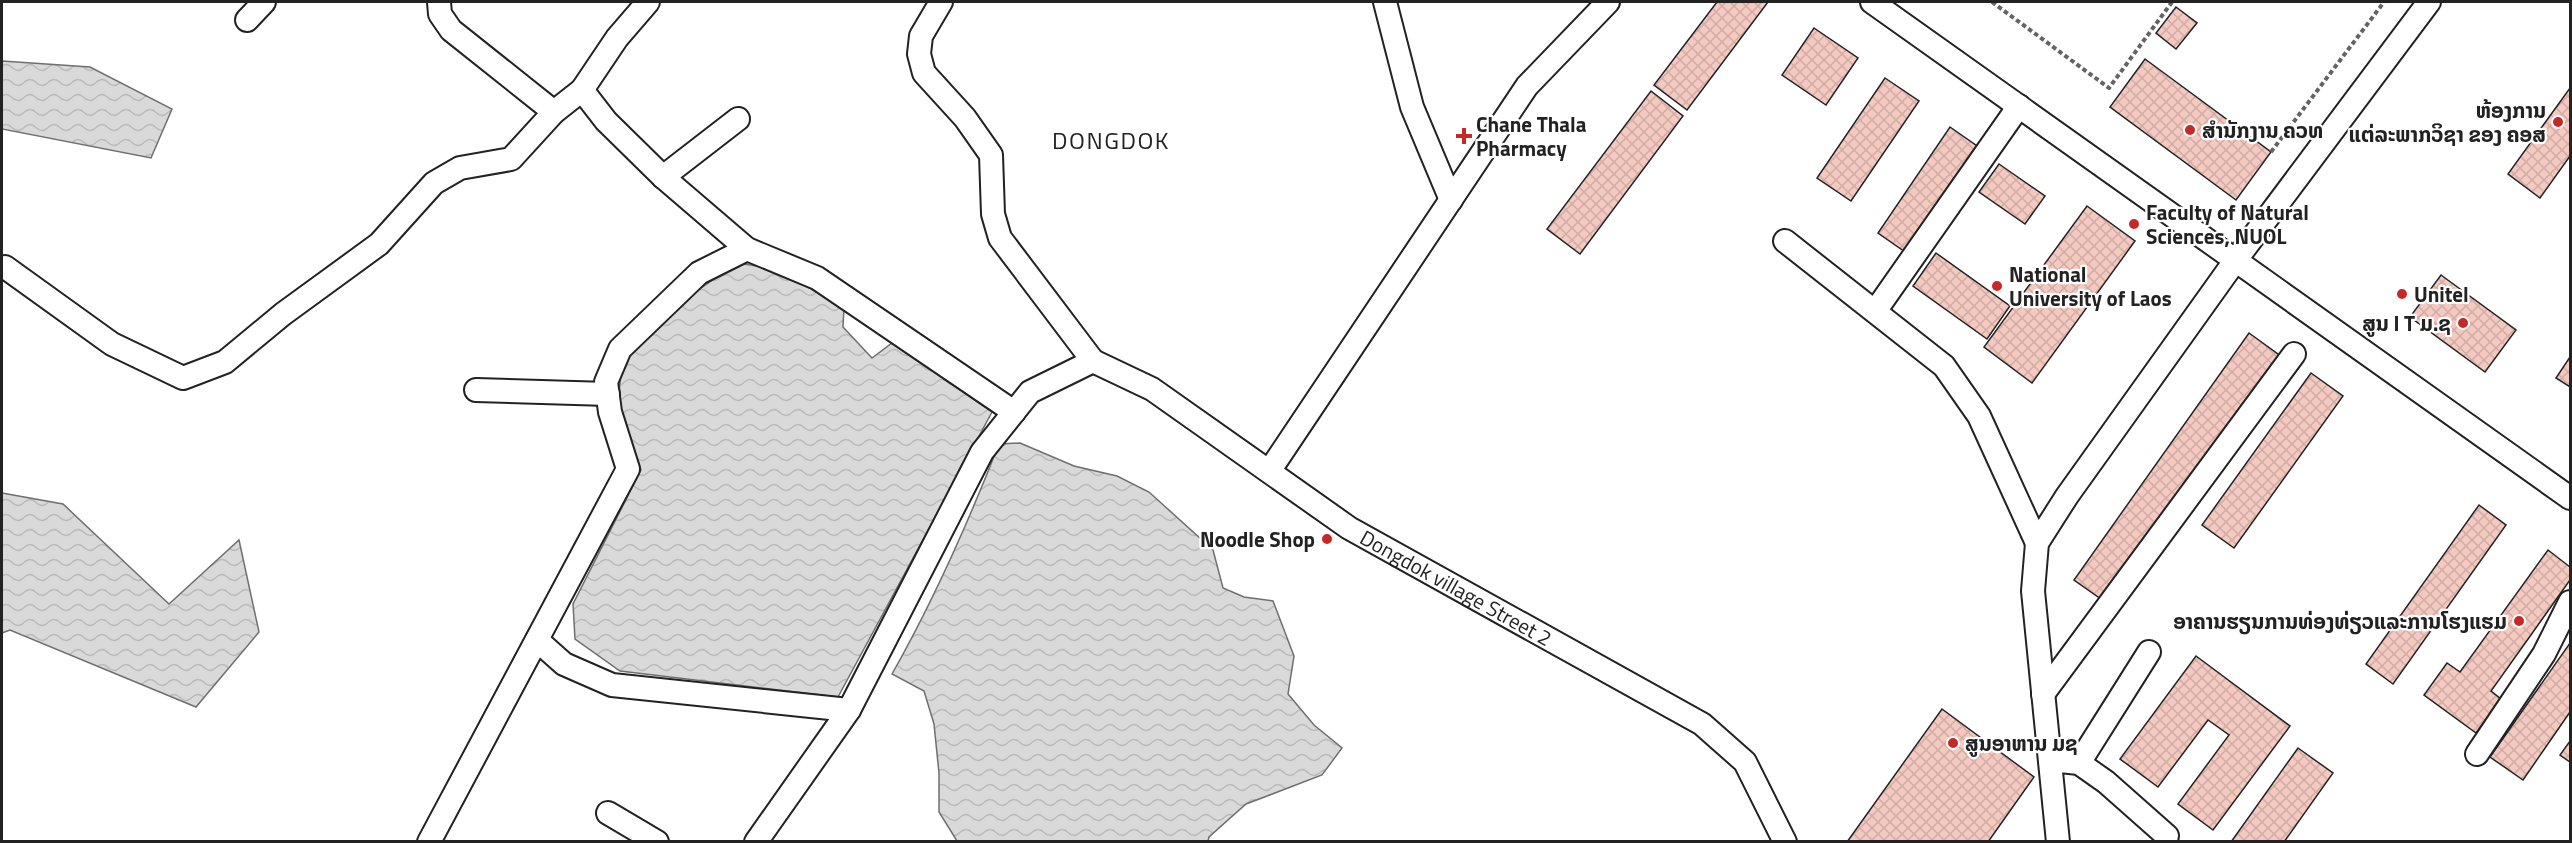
<svg xmlns="http://www.w3.org/2000/svg" width="2572" height="843" font-family="'Titillium Web','Noto Sans Lao',sans-serif">
<style>
.water{fill:url(#water-waves);stroke:#6f6f6f;stroke-width:1.5}
.building{fill:url(#building-cross-hatch);stroke:#222;stroke-width:1.5}
.lines{fill:none;stroke-linecap:round;stroke-linejoin:round}
.minor-casing{stroke:#222;stroke-width:26}
.path{stroke:#646464;stroke-width:4;stroke-dasharray:4.5 3;stroke-linecap:butt}
.minor{stroke:#fff;stroke-width:22}
.poi-dot{fill:#c62828;stroke:#fff;stroke-width:2}
.labels{text-anchor:middle;dominant-baseline:central;stroke-width:4.5;stroke-linejoin:round;paint-order:stroke}
.poi-label{font-size:21px;font-weight:bold;fill:#222;stroke:#fff;text-anchor:start}
.street-label{font-size:21px;fill:#222;stroke:#fff}
.quarter-label{font-size:24px;letter-spacing:1.5px;fill:#222;stroke:#fff}
</style>
<defs>
<pattern id="water-waves" width="16" height="10" patternUnits="userSpaceOnUse" patternTransform="scale(1.5)"><rect width="16" height="10" fill="#d9d9d9"/><path d="M0 5q4-4 8 0t8 0" fill="none" stroke="#bababa"/></pattern>
<pattern id="building-cross-hatch" width="8" height="8" patternUnits="userSpaceOnUse" patternTransform="scale(1.5)"><rect width="8" height="8" fill="#f3c9c0"/><path d="M0 0l8 8M0 8l8-8" fill="none" stroke="#d0aca5"/></pattern>
</defs>
<rect width="100%" height="100%" fill="#fff"/>
<path class="water" d="M2 61 90 67 172 109 151 158 2 129Z
M737 263 777 269 844 308 843 327 872 358 892 343 992 412 838 697 620 671 575 639 573 604 641 470 618 403 622 363 671 309Z
M1020 443 1074 466 1117 476 1149 492 1213 550 1223 588 1244 597 1273 601 1294 656 1288 694 1314 725 1342 748 1322 775 1246 804 1209 837 1208 841H957L939 812V773L934 724 924 691 892 674C934 600 968 523 999 444Z
M2 493 63 504 169 604 239 540 259 632 196 707 10 630 2 633Z"/>
<path class="building" d="M1717 2H1768L1687 110 1654 85Z
M2176 7 2197 23 2176 49 2156 33Z
M1814 28 1858 58 1826 105 1782 75Z
M2145 59 2271 152 2236 200 2110 107Z
M1885 78 1919 101 1851 201 1817 178Z
M2570 88V156L2540 198 2508 174Z
M1651 91 1683 116 1580 254 1547 229Z
M1950 127 1980 148 1908 254 1878 233Z
M1999 164 2045 196 2025 224 1979 192Z
M2087 206 2135 241 2032 383 1984 347Z
M1936 253 2010 306 1987 339 1913 286Z
M2441 275 2516 330 2485 372 2410 317Z
M2249 333 2282 357 2108 604 2074 580Z
M2570 357V387L2556 378Z
M2311 373 2343 396 2234 548 2202 525Z
M2479 505 2506 525 2393 684 2366 664Z
M2548 550 2570 567V580L2491 691 2501 699 2476 733 2424 695 2447 663 2460 672Z
M2570 643V712L2523 780 2490 757Z
M2196 656 2290 726 2213 830 2178 804 2229 735 2208 720 2158 787 2120 759Z
M1942 709 2034 777 1988 842H1847Z
M2570 741V762L2560 755Z
M2298 748 2333 773 2284 842H2231Z"/>
<g class="lines">
<defs>
<g id="minor">
<path d="M439 2 440 14 451 30 554 112"/>
<path d="M941 2 921 36 919 54 924 73 965 118 991 155 993 214 1000 238 1093 361"/>
<path d="M1385 2 1412 107 1451 200"/>
<path d="M1872 2 2570 498"/>
<path d="M247 20 264 2"/>
<path d="M582 90 617 38 648 2"/>
<path d="M663 177 738 119"/>
<path d="M1785 241 1944 366 1979 416 2037 543"/>
<path d="M5 267 112 344 183 378 225 362 283 314 379 244 434 183 460 168 511 159 554 112 582 90 606 121 663 177 747 249 817 278 1014 412"/>
<path d="M1876 310 2019 106"/>
<path id="s1" d="M1093 361 1152 389 1349 528 1702 724 1745 762 1785 842"/>
<path d="M476 390 608 394"/>
<path d="M1270 470 1527 86 1608 2"/>
<path d="M537 640 564 664 612 685 849 710"/>
<path d="M2043 694 2294 354"/>
<path d="M2477 754 2544 654 2570 602"/>
<path d="M2050 760 2079 763 2106 782 2167 836"/>
<path d="M2079 763 2149 652"/>
<path d="M608 813 657 842"/>
<path d="M429 842 628 469 610 412 606 382 620 349 699 273 747 249"/>
<path d="M756 842 849 710 982 452 1030 392 1093 361"/>
<path d="M2058 842 2033 591 2037 543 2067 496 2235 261 2429 2"/>
</g>
</defs>
<use href="#minor" class="minor-casing"/>
<path class="path" d="M1992 2 2109 88 2172 2
M2271 152 2384 2"/>
<use href="#minor" class="minor"/>
</g>
<g class="poi-dot">
<circle cx="2558" cy="122" r="6"/>
<circle cx="2190" cy="130" r="6"/>
<path d="M1461 127h6v6h6v6h-6v6h-6v-6h-6v-6h6z"/>
<circle cx="2134" cy="224" r="6"/>
<circle cx="1997" cy="286" r="6"/>
<circle cx="2402" cy="294" r="6"/>
<circle cx="2463" cy="323" r="6"/>
<circle cx="1327" cy="539" r="6"/>
<circle cx="2519" cy="621" r="6"/>
<circle cx="1953" cy="743" r="6"/>
</g>
<g class="labels">
<g class="poi-label">
<text x="2546" y="110" text-anchor="end">ຫ້ອງການ<tspan x="2546" dy="24">ແຕ່ລະພາກວິຊາ ຂອງ ຄອສ</tspan></text>
<text x="1476" y="124">Chane Thala<tspan x="1476" dy="24">Pharmacy</tspan></text>
<text x="2202" y="130">ສຳນັກງານ ຄວທ</text>
<text x="2146" y="212">Faculty of Natural<tspan x="2146" dy="24">Sciences, NUOL</tspan></text>
<text x="2009" y="274">National<tspan x="2009" dy="24">University of Laos</tspan></text>
<text x="2414" y="294">Unitel</text>
<text x="2451" y="323" text-anchor="end">ສູນ I T ມ.ຊ</text>
<text x="1315" y="539" text-anchor="end">Noodle Shop</text>
<text x="2507" y="621" text-anchor="end">ອາຄານຮຽນການທ່ອງທ່ຽວແລະການໂຮງແຮມ</text>
<text x="1965" y="743">ສູນອາຫານ ມຊ</text>
</g>
<g class="street-label">
<text stroke="none"><textPath href="#s1" startOffset="429">Dongdok village Street 2</textPath></text>
</g>
<g class="quarter-label">
<text x="1111" y="140">DONGDOK</text>
</g>
</g>
<rect width="2572" height="843" fill="none" stroke="#222222" stroke-width="6"/>
</svg>
